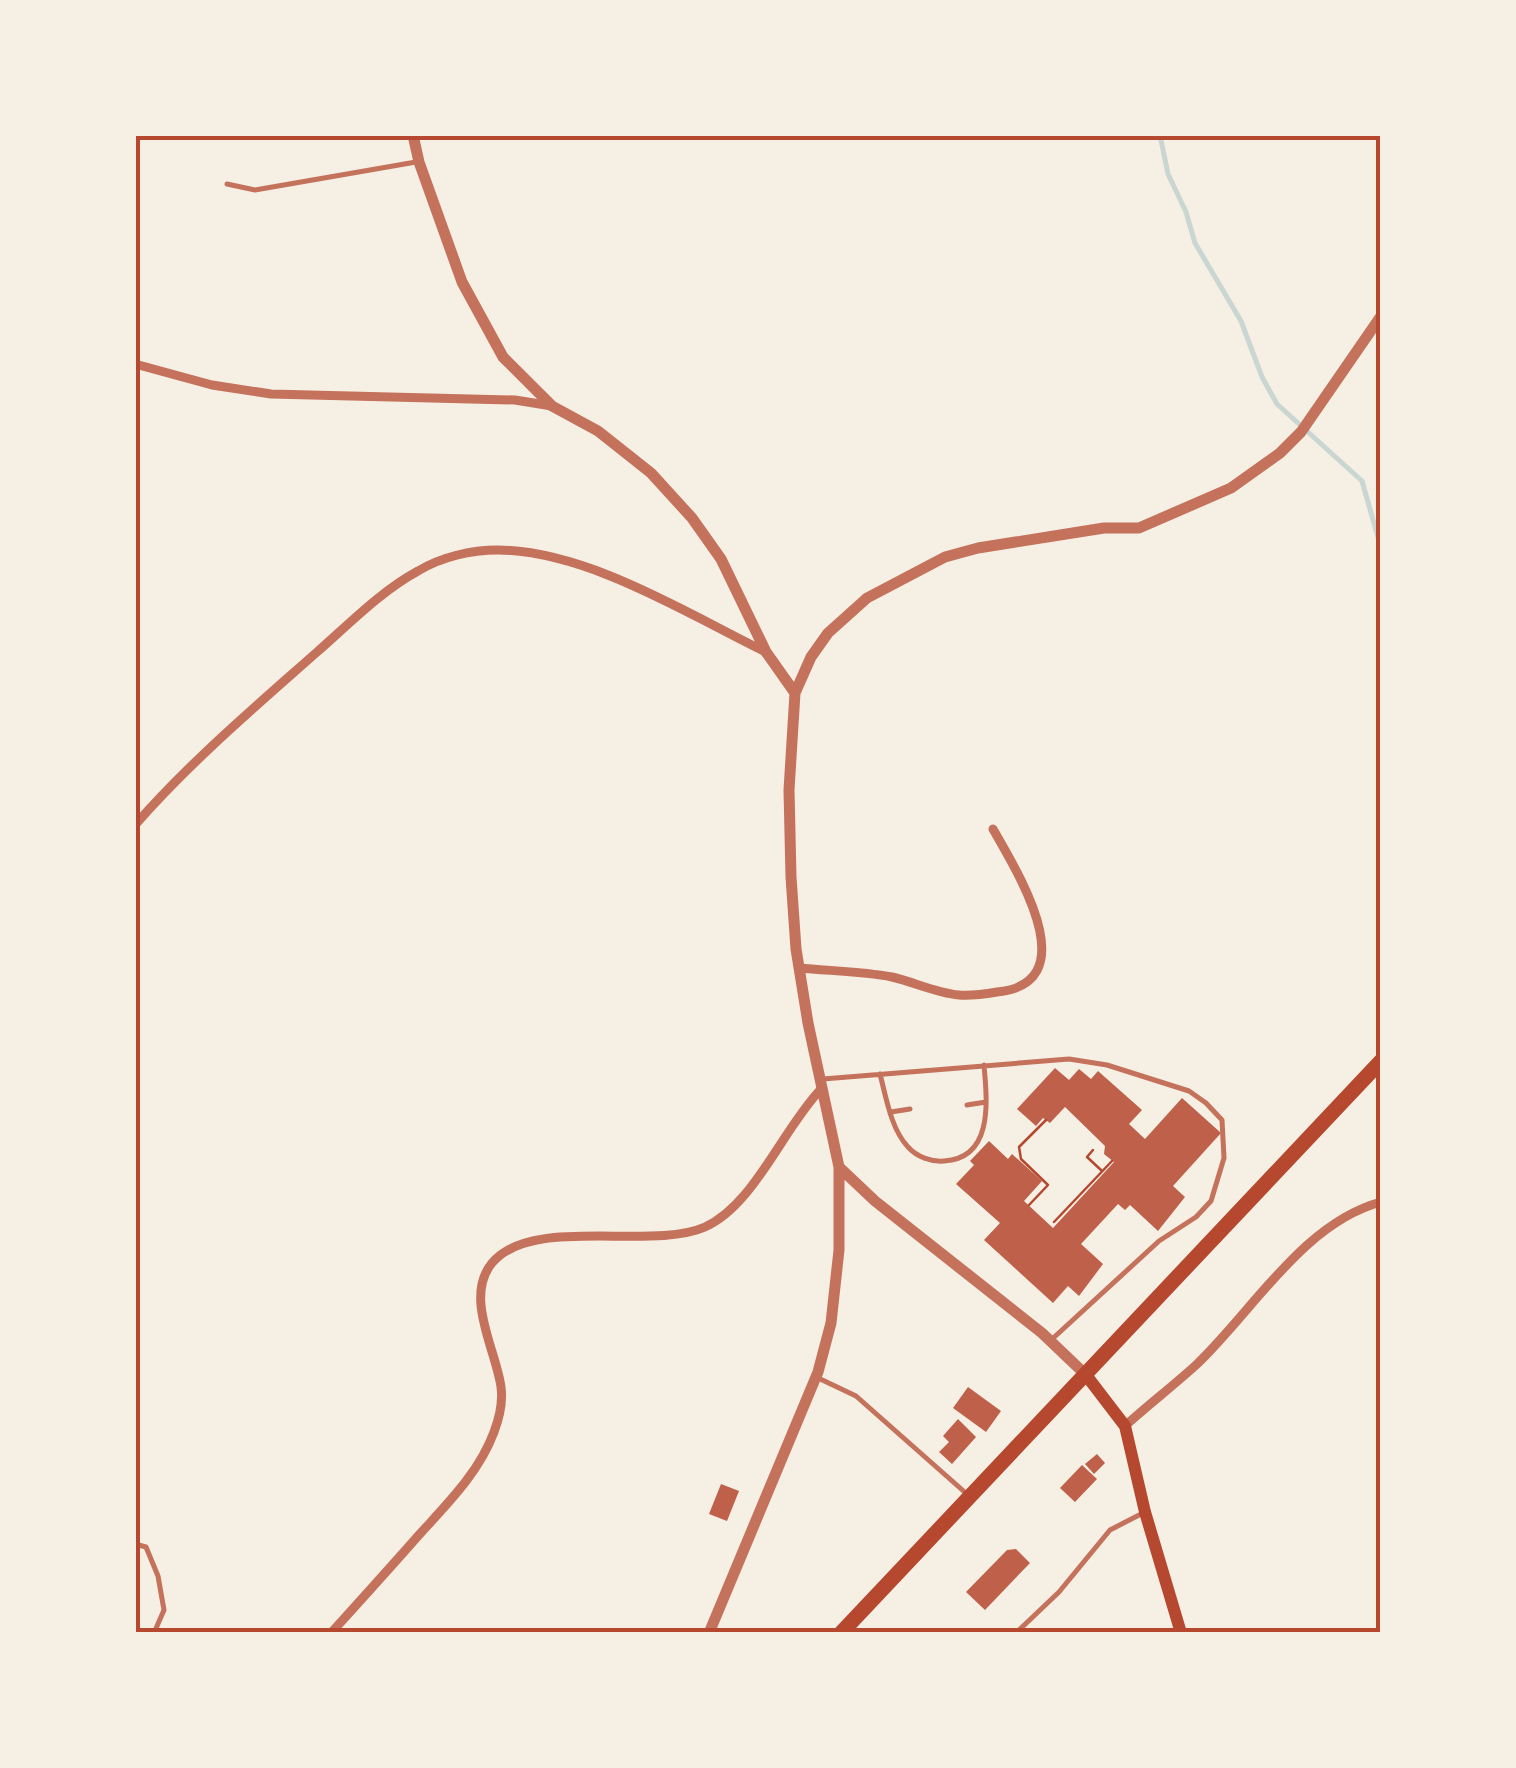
<svg xmlns="http://www.w3.org/2000/svg" width="1516" height="1768" font-family="'Titillium Web',sans-serif">
<style>
.lines{fill:none;stroke-linecap:round;stroke-linejoin:round}
.stream{stroke:#c9d6d2;stroke-width:5}
.building{fill:#bf614a}
.path{stroke:#b5482f;stroke-width:2.5}
.service{stroke:#c5725c;stroke-width:5}
.minor{stroke:#c5725c;stroke-width:9}
.tertiary{stroke:#c5725c;stroke-width:11}
.secondary{stroke:#b5482f;stroke-width:12}
.trunk{stroke:#b5482f;stroke-width:15}
.neatline{fill:none;stroke:#b5482f;stroke-width:4}
</style>
<rect width="100%" height="100%" fill="#f6efe4"/>
<g class="lines">
<path class="stream" d="M1160 135 1168 174 1186 212 1195 243 1241 321 1262 377 1277 404 1362 481 1381 548
M1381 1473V1506"/>
</g>
<path class="building" d="M1055 1068 1069 1080 1079 1069 1091 1079 1098 1071 1142 1110 1129 1124 1145 1139 1182 1098 1221 1133 1173 1186 1185 1197 1158 1231 1130 1205 1125 1210 1118 1204 1081 1244 1103 1264 1079 1296 1068 1286 1053 1303 984 1240 1000 1223 956 1184 974 1165 970 1161 989 1141 1008 1159 1012 1154 1042 1181 1024 1201 1053 1228 1114 1162 1104 1154 1105 1146 1065 1107 1050 1123 1043 1118 1036 1126 1017 1109Z
M968 1387 1001 1411 986 1432 953 1408Z
M958 1419 976 1437 952 1464 939 1452 949 1442 943 1436Z
M1097 1454 1105 1463 1094 1474 1085 1464Z
M1082 1465 1097 1479 1075 1502 1060 1488Z
M721 1484 739 1491 727 1521 709 1514Z
M1016 1549 1030 1563 985 1610 966 1592 1007 1550Z"/>
<g class="lines">
<path class="path" d="M1093 1150 1087 1157 1101 1170
M1029 1205 1048 1185 1021 1159 1019 1147 1046 1120
M1054 1222 1112 1161"/>
<path class="service" d="M227 184 255 190 416 162
M880 1074C886 1097 891 1129 908 1147 917 1157 931 1162 944 1161 994 1158 987 1100 984 1065
M823 1079 1069 1059 1107 1065 1189 1091 1206 1103 1222 1120 1224 1158 1211 1201 1196 1217 1159 1241 1050 1341
M967 1105 986 1102
M891 1112 910 1109
M816 1377 856 1396 968 1495
M135 1544 146 1547 158 1576 164 1610 154 1633
M1016 1633 1059 1592 1110 1530 1143 1513"/>
<path class="minor" d="M135 364 212 385 271 394 515 400 552 406
M135 825C190 762 255 707 317 652 349 624 381 591 418 571 441 557 471 550 498 550 588 551 686 613 766 652
M799 968C829 971 862 971 892 977 914 982 936 993 959 995 971 996 985 994 997 992 1088 983 1016 870 993 829
M1125 1426C1148 1405 1173 1386 1196 1365 1253 1311 1303 1223 1381 1202
M331 1633C360 1601 389 1569 418 1536 446 1505 479 1473 494 1432 499 1419 503 1402 501 1387 496 1350 464 1297 492 1263 532 1215 651 1251 705 1227 754 1205 782 1130 821 1089"/>
<path class="tertiary" d="M413 135 419 162 462 282 503 357 552 406 598 431 651 473 692 518 721 559 766 652 795 693
M839 1167 875 1201 1042 1333 1086 1375
M709 1633 818 1372 831 1323 839 1250V1167L808 1023 796 949 791 877 789 790 795 693 811 657 828 633 867 598 945 557 978 548 1104 528H1139L1231 488 1280 453 1301 432 1381 316"/>
<path class="secondary" d="M1086 1375 1125 1426 1145 1512 1181 1633"/>
<path class="trunk" d="M841 1633 1381 1061"/>
</g>
<rect width="1516" height="1768" fill="none" stroke="#f6efe4" stroke-width="275"/>
<rect x="138" y="138" width="1240" height="1492" class="neatline"/>
</svg>
